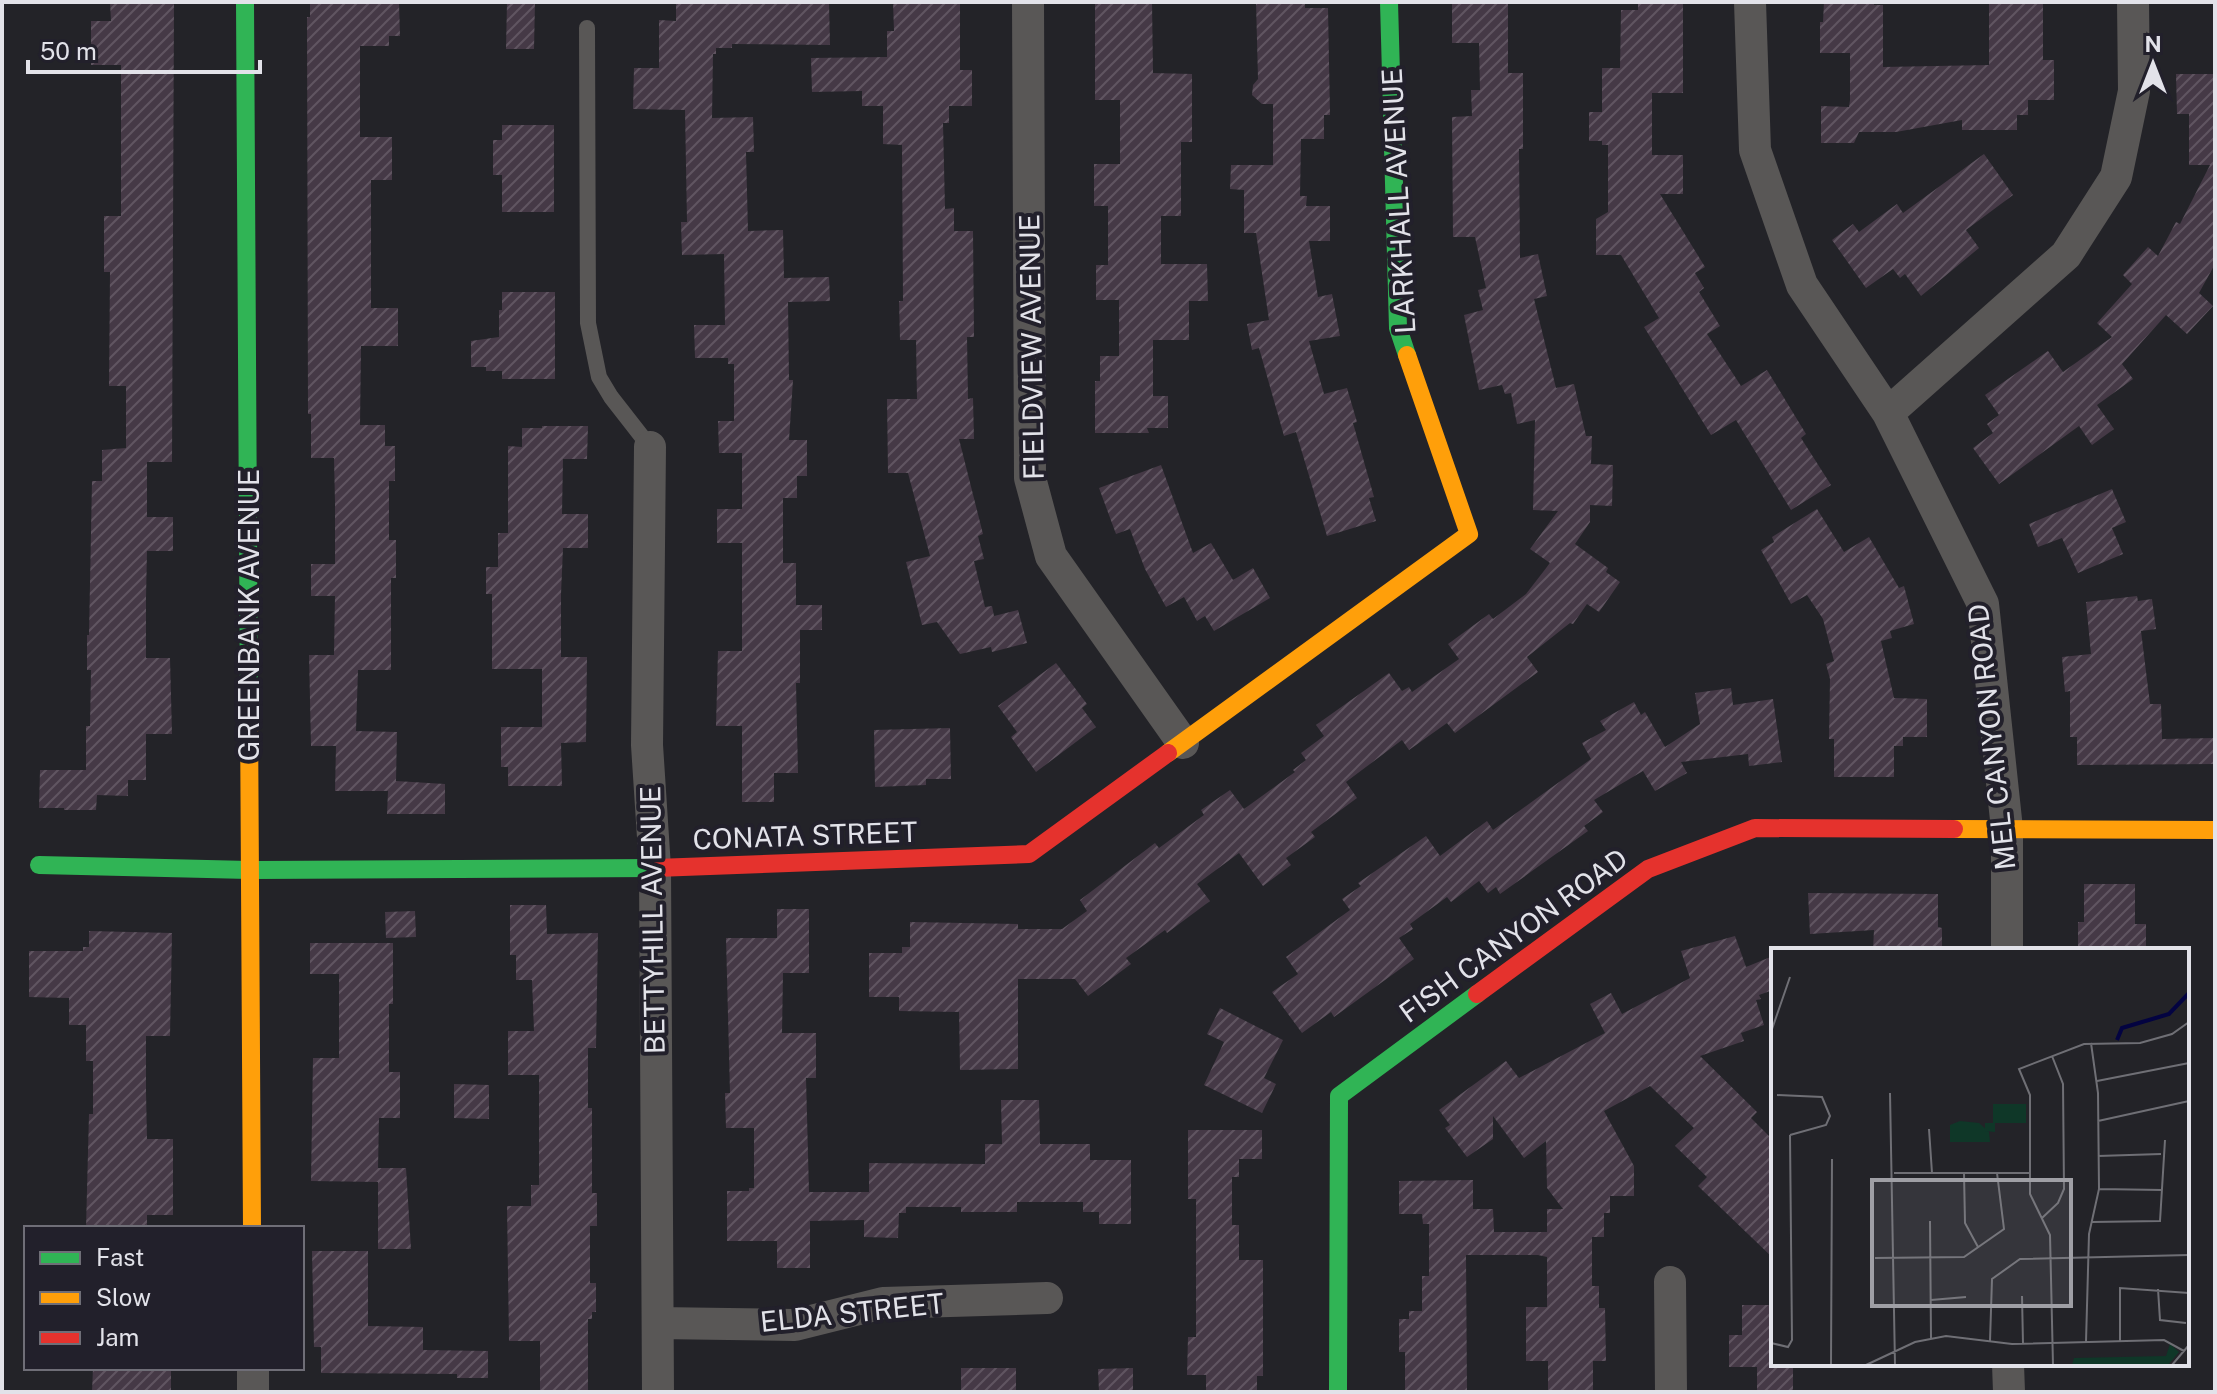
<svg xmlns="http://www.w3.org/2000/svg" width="2217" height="1394" font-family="'Public Sans',sans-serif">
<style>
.building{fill:url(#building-hatch)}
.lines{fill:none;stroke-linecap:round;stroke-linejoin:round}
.lane{stroke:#595756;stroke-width:16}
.street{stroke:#595756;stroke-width:32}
.fast{stroke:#30b455;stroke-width:18}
.slow{stroke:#ff9f0a;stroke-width:18}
.jam{stroke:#e5322d;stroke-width:18}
.labels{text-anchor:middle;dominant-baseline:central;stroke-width:8;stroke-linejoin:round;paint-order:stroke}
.street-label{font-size:28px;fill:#e2e2e9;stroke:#22202b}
.inset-river{fill:none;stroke:#030341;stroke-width:4}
.inset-road{fill:none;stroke:#6f6f75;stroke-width:2}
.view{fill:#9f9fa5;fill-opacity:0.15;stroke:#9f9fa5;stroke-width:4}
.inset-edge{fill:none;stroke:#e2e2e9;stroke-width:4}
</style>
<defs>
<pattern id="building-hatch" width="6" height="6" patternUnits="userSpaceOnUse" patternTransform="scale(2)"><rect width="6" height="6" fill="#453946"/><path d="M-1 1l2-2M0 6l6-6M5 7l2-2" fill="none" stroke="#605561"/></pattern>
</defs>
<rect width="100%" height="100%" fill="#232328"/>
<path class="building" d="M110 2H174L172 462H147V517H173V551H147L146 598V658H170L172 734H146V780H128V796L97 795 96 810H64V808H39L40 770H86V726H90L91 670H87V635H89L92 481H102V450L126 448V386H109L110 272H104V216H121V65H91V21H111Z
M310 2H399L400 36H389V46H360V137H392V180H371V308H398V346H361L360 425H385V446H395V481H389V540H396V578H391V670H358L356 731 397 732 396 781 445 784V814H387L388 791H335L336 746H311L309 655H334L335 596H311V564H335V502L334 458H311V414H308L307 17H310Z
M507 2H535L534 49H506Z
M676 2H829L830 45 732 44V48H716V54H713L712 118 753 117 754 152H746L748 231 783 230 784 278 829 277 830 301 788 302 789 380H793L789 440H807V476H797V498H783V563H796V605H822V630H800V683H796L798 773H774V802H742V726H716L718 651H742V543H717V509H742V453H719L718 421H734V364H728V358H695L694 325H725L724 254 682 255 681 222H687L685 110 633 109 634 68H659V20L676 21Z
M893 2H960V70H972V106H949V123H943L945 209 954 208V231H973L974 337H967L968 399 973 398 974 439H959L983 534 978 536 984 559 974 561 985 607 992 606 994 616 1018 610 1027 643 992 652 991 647 960 654 937 622 922 625 906 562 930 556 908 473H888L887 399H917L916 340H900L899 301H903L902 145 883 144V106H862V91L812 92 811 58 887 57V31H894Z
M1095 2H1152L1153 73 1192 74V142H1181V216H1161V264H1207L1208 301H1189V340H1153V396H1168V428H1147L1149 433H1095V381H1100V356H1119V300H1096V265H1108V206H1094V164H1120V100H1095Z
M1256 2H1305V8H1328L1330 115H1324V139H1301L1300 196H1307L1306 206H1330V241H1309L1318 297 1332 294 1340 336 1309 341 1324 394 1347 388 1357 422 1353 423 1374 497 1369 498 1376 521 1327 536 1296 432 1284 436 1259 348 1252 350 1247 324 1269 320 1256 233H1244V190L1230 189 1231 165H1273V104H1262L1252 95 1253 85 1258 79Z
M1452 2H1508V73H1523V149H1519L1520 258 1538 254 1547 296 1534 299 1556 388 1574 384 1586 436H1592L1591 464 1613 465 1612 506 1590 505V522L1575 544 1608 568 1606 572 1620 582 1599 612 1587 604 1573 624 1570 623 1527 657 1538 672 1470 722 1455 733 1447 723 1409 750 1402 740 1346 782 1357 798 1311 832 1315 837 1286 858 1291 865 1263 886 1239 853 1197 884 1210 901 1167 933 1165 930 1126 958 1131 964 1088 996 1075 979H1018V1069L960 1070 959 1012 899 1011V997H869V953H902V947H910V922L1018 924V929H1062L1087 911 1080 900 1155 843 1159 848 1204 815 1201 810 1230 790 1244 809 1295 772 1293 770 1306 760 1301 753 1324 736 1316 725 1389 673 1402 691 1409 687 1412 692 1459 659 1448 644 1489 614 1493 619 1526 594 1550 563 1530 549 1558 511 1533 510 1535 420 1517 424 1511 393 1505 394 1502 385 1479 390 1464 315 1483 310 1478 290 1486 288 1475 237H1453L1452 117 1472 116 1471 90H1480L1479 43H1452Z
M1638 2H1683V93H1652V155H1683V194H1660L1705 267 1695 273 1704 288 1699 292 1720 326 1707 334 1741 386 1767 370 1806 434 1801 438 1831 485 1791 510 1736 420 1711 435 1644 327 1659 318 1621 255H1596V219L1608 212V145H1602V141H1589V112H1602V68H1620L1621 10H1638Z
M1824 2H1874V5H1883V67L1989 65V2H2043V60H2054V100H2028V115H2017V130H1962V120L1896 132H1859L1854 143H1821V106L1849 107 1850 100V53H1820V22H1823Z
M2176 74H2215V264L2199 293 2213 306 2187 334 2166 315 2122 364 2133 379 2097 405 2114 429 2092 445 2079 426 1999 484 1973 448 1993 433 1987 424 1999 415 1985 395 2048 351 2063 372 2112 337 2097 323 2132 284 2123 275 2148 247 2158 256 2176 222 2180 224 2210 165H2189V114H2177Z
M502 125H554V212H502V175H493V140H502Z
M1984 154 2013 195 1966 230 1979 248 1921 296 1905 274 1900 278 1893 269 1866 288 1832 240 1853 224 1859 232 1897 204 1903 213Z
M502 292H555V379H502V371H486V367H471V341L499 337V310H502Z
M542 426H588L587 459H563L562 514H588V548H563L561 594V657H587L586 742 561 743 562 786H508V767H501V727H542V669H492V594H486V567H498V533H508V446L522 447V428H542Z
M1161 465 1193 553 1211 543 1233 580 1253 568 1270 598 1214 631 1205 616 1197 621 1184 597 1166 607 1145 569 1130 529 1116 534 1099 488Z
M2112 489 2126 522 2112 528 2123 554 2078 573 2062 538 2038 547 2029 524Z
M1817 509 1844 552 1869 537 1899 588 1904 586 1914 624 1890 631 1892 638 1881 641 1894 698 1927 699V737H1903V746H1894V777H1834V739H1829L1830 679 1826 664 1834 661 1823 619 1807 595 1791 604 1761 550 1774 542 1772 537Z
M2137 596 2138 601 2152 599 2156 629 2141 631 2150 704H2161L2162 739 2215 738V764L2077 765V737H2070V691L2065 692 2062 657 2091 654 2086 602Z
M1056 663 1087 704 1082 708 1096 727 1036 772 1011 737 1017 732 998 706Z
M1731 688 1733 705 1773 699 1782 762 1749 766 1748 754 1681 762 1687 773 1655 791 1643 771 1594 800 1603 812 1584 826 1588 831 1500 894 1496 887 1488 893 1479 881 1451 902 1447 897 1410 924 1413 929 1399 938 1414 959 1334 1017 1331 1012 1302 1033 1272 992 1298 974 1286 957 1350 910 1342 899 1361 886 1358 883 1426 836 1440 856 1487 821 1493 830 1591 759 1582 743 1606 730 1600 721 1634 702 1641 715 1645 712 1665 747 1700 724 1695 693Z
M950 728 951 779H926V785L875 787 874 730Z
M2084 884H2135V924H2146V950H2078V922H2084Z
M1808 893 1938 894V927L1942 928V950H1873L1874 930 1810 934Z
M510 905H546L547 934 598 933 596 1048H588V1108H592V1193H597V1226H590V1283H596V1312H592V1319H588V1392H540V1341H509L507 1206H531V1185H539V1075H508V1031H534L532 980H516V955H510Z
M777 909H809V973H783L782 1033H816V1078H806L809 1192H869V1163L985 1164V1144H1002L1001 1100H1039L1040 1144H1090V1160H1131V1224H1099V1212H1083V1202H1017V1212H961V1207H906V1213H899L898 1238 864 1237V1220L810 1221V1268H777V1241H727V1191H749V1188H754V1128H726L725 1093H730L726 938H777Z
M415 911 416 937 386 938 385 912Z
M89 931 172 933 170 1036H146V1092L147 1139H173V1215H147V1228H86L89 1114H93V1061H86V1025H69V998L29 997V951H83V947H89Z
M1735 936 1746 967 1773 956V990L1759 995 1761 999 1756 1000 1764 1025 1741 1033 1744 1041 1700 1056 1757 1112 1751 1118 1773 1140V1258L1698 1186 1707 1177 1675 1146 1694 1128 1650 1086 1604 1111 1634 1166V1196H1610V1213H1604V1237H1592V1286H1599V1308H1605L1606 1361H1593V1392H1548V1361H1526V1307H1547V1257L1538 1255H1466L1467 1392H1405V1352H1399V1319H1409V1311H1422V1276H1429V1224H1423L1422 1214H1399V1181L1473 1180V1209H1493L1494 1232H1547V1209H1563L1547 1188 1546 1141 1524 1158 1493 1116V1139L1467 1157 1445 1128 1450 1125 1439 1110 1506 1061 1519 1078 1605 1033 1590 1004 1611 993 1622 1014 1690 978 1681 951Z
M310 943H393V1004H389V1072H400V1118H379L378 1168H406L411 1249H378V1182L311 1181 313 1058H339V974H310Z
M1220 1008 1283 1040 1264 1078 1276 1084 1262 1113 1204 1085 1224 1042 1207 1034Z
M454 1084 489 1085V1119L454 1118Z
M1188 1130H1262V1159H1239V1177H1232V1225H1239V1260H1263V1376H1257V1392H1206V1375H1187L1188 1337H1196V1199H1188Z
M312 1251H368V1326L423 1327V1350L488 1351V1378H457V1374L321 1373V1347H314Z
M1742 1305H1773V1364H1793V1392H1757V1367H1729V1335H1742Z
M93 1368H171V1392H92Z
M961 1368H1016V1392H961Z
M1133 1368V1392H1099L1098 1369Z"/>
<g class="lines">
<path class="lane" d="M587 28 588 323 599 377 611 397 650 447"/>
<path class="street" d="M1028 2 1030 478 1051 556 1183 743
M1750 2 1755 150 1802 285 1888 413 1983 604 2007 829V950
M1888 413 2066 255 2116 177 2134 91 2133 2
M650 447 647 745 655 868 658 1392
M1670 1282 1671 1392
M658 1323 795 1325 883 1303 1047 1298
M2008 1364 2009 1392
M253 1368V1392"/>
<path class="fast" d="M245 2 249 710
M1389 2 1398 328 1407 355
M39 865 249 870 656 868
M1338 1392 1339 1096 1477 994"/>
<path class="slow" d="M249 710 252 1228
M1168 753 1469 534 1407 355
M1954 829 2215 830"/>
<path class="jam" d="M656 868 1029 854 1168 753
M1477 994 1648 869 1755 828 1954 829"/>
</g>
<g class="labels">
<g class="street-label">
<text transform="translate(1398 201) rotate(-93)">LARKHALL AVENUE</text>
<text transform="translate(1031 347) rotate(-91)">FIELDVIEW AVENUE</text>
<text transform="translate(248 615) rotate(-90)">GREENBANK AVENUE</text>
<text transform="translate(1991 737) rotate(-96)">MEL CANYON ROAD</text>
<text transform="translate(805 835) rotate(-2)">CONATA STREET</text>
<text transform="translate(652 920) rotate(-91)">BETTYHILL AVENUE</text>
<text transform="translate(1513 935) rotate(-36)">FISH CANYON ROAD</text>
<text transform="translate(852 1312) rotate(-6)">ELDA STREET</text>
</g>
</g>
<g transform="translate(1771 948)">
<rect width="418" height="418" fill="#232328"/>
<path d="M189 173 208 175 218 184 219 194H179V177Z" fill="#0f3728"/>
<path d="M222 156H255V175H224V184L214 183V175H222ZM399 396 408 404 397 417H301L303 410 395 408Z" fill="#0f3728"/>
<path class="inset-river" d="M346 92 351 80 398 66 418 45"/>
<path class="inset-road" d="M0 84 19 29M326 133 418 115M119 145 124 417M6 147 51 149 59 168 55 177 19 187M327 173 418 153M158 181 161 225M327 208 390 206M123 225H258M193 225 194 275 207 299M328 241 391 242M271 270 287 255 293 241 292 136 281 108M159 273 160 390M321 274 389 273 394 192M104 310 193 309 233 281 226 225M387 341 389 372 415 375M251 348 252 396M160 352 195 349M219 393 221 331 249 311 418 307M349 393V340L418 345M315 394 318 286 328 241 327 145 320 95M0 395 17 399 21 392 19 187M60 417 61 211M95 417 144 394 175 388 241 396 393 392 413 403M282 417 279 287 259 246V147L248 121 313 96 369 95 401 86 418 74M401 417 418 397"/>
<path class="view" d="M101 232H300V358H101Z"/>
<rect width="418" height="418" class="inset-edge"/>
</g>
<rect width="2217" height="1394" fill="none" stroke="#e2e2e9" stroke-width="8"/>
<rect x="24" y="1226" width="280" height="144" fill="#22202b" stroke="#6f6e77" stroke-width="2"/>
<rect x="40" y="1252" width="40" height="12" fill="#30b455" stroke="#6f6e77" stroke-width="2"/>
<text x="96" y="1266" font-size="24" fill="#e2e2e9">Fast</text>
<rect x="40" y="1292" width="40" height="12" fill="#ff9f0a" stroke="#6f6e77" stroke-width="2"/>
<text x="96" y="1306" font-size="24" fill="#e2e2e9">Slow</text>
<rect x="40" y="1332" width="40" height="12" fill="#e5322d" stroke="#6f6e77" stroke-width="2"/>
<text x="96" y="1346" font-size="24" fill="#e2e2e9">Jam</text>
<g transform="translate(2153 64)" stroke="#22202b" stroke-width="6" paint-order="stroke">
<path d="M0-6L14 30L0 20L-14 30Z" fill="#e2e2e9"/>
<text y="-12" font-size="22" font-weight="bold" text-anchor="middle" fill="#e2e2e9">N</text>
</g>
<path d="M28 60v12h232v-12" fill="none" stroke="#e2e2e9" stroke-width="4"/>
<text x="40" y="60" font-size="24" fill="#e2e2e9" stroke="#22202b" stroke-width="6" paint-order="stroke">50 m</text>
</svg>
